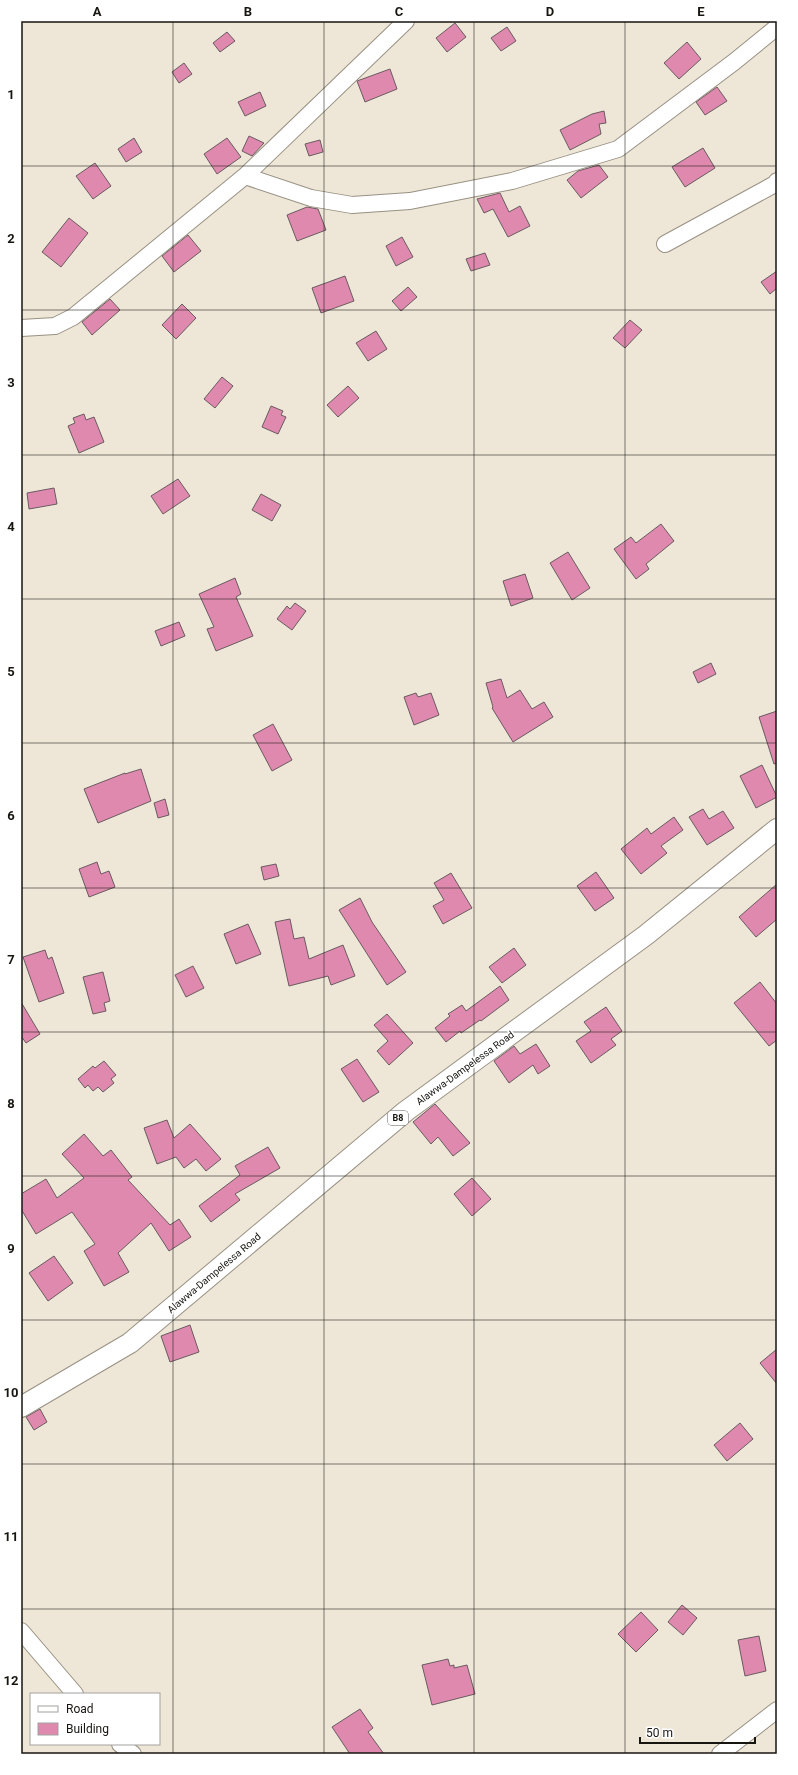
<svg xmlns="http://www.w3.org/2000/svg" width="798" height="1775" font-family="Roboto,sans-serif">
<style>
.building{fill:#e089af;stroke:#695b60}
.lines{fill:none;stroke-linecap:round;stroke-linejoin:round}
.minor-casing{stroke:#989183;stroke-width:18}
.major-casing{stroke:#989183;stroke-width:22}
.minor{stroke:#fff;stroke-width:16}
.major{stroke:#fff;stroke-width:20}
.grid{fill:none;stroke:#171510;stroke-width:1;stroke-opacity:0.55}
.labels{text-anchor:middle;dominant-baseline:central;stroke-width:3.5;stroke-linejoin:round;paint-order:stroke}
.shield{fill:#fff;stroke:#5d5b58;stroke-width:1}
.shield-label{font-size:9px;font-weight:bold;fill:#171510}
.street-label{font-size:10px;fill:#171510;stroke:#fff}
.neatline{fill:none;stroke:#171510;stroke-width:1.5}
.grid-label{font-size:13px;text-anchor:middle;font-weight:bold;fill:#171510}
</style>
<rect width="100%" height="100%" fill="#eee6d7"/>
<path class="building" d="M455 23 466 37 447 52 436 38Z
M507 27 516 41 501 51 491 38Z
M227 32 235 41 220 52 213 43Z
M687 42 701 59 679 79 664 63Z
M184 63 192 74 179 83 172 72Z
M390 69 397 89 365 102 357 81Z
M717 87 727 101 705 115 696 102Z
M260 92 266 106 245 116 238 102Z
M604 111 606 123 599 124 601 134 570 150 560 130 592 114Z
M249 136 264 143 252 156 242 151Z
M134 138 142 152 126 162 118 149Z
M227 138 241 157 217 174 204 154Z
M320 140 323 152 309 156 305 144Z
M703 148 715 168 685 187 672 167Z
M95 163 111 186 93 199 76 176Z
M599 165 608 177 581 198 567 180 578 171Z
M500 193 509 212 520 206 530 226 508 237 493 209 484 213 477 199Z
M307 207 318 209 326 230 297 241 287 215Z
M69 218 88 233 61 267 42 252Z
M188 235 201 251 174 272 162 256Z
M402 237 413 257 396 266 386 246Z
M485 253 490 265 471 271 466 259Z
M777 271V288L770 294 761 282Z
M345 276 354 301 321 313 312 288Z
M408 287 417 297 401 311 392 301Z
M110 299 120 310 92 335 82 322Z
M182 304 196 318 176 339 162 325Z
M630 320 642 330 625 348 613 338Z
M376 331 387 349 368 361 356 343Z
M222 377 233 386 215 408 204 399Z
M348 386 359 398 338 417 327 405Z
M271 406 283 411 281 415 286 417 278 434 262 427Z
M84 414 86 420 94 417 104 442 79 453 68 426 75 423 73 418Z
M178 479 190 496 163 514 151 496Z
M54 488 57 504 29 509 27 493Z
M261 494 281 505 272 521 252 510Z
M661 524 674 541 646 564 649 569 636 579 614 549 631 537 636 543Z
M568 552 590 588 572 600 550 563Z
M525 574 533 598 511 606 503 581Z
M235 578 241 594 236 597 253 636 216 651 207 629 214 627 199 594Z
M295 603 306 611 292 630 277 619 287 606 290 609Z
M179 622 185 636 161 646 155 631Z
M711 663 716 674 698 683 693 672Z
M501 679 507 698 520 690 532 709 544 702 553 717 513 742 492 708 493 707 486 683Z
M416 693 418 697 431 693 439 715 414 725 404 697Z
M777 711V763L774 764 759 717Z
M273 724 292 760 272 771 253 735Z
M762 765 777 797 756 808 740 776Z
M141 769 151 801 98 823 84 789 125 773V774Z
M165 799 169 815 158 818 154 803Z
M703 809 709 819 723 811 734 828 707 845 689 817Z
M674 817 683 830 661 846 667 853 641 874 621 849 647 828 651 834Z
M97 862 101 874 109 871 115 887 89 897 79 869Z
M276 864 279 876 264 880 261 867Z
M596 872 614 898 595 911 577 886Z
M451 873 472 908 443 924 433 906 444 900 434 883Z
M777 884V919L756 937 739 917Z
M360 898 372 922 406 972 387 985 339 910Z
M290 919 294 939 304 937 309 959 343 945 355 976 331 985 328 976 289 986 275 922Z
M248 924 261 954 236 964 224 934Z
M514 948 526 965 502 983 489 967Z
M45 950 48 959 52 957 64 993 39 1002 23 957Z
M193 966 204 988 186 997 175 975Z
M103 972 110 1001 104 1003 106 1011 93 1014 83 977Z
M760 982 777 1004V1040L769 1046 734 1003Z
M500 986 509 1000 481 1021 480 1020 461 1033 460 1031 446 1042 435 1028 450 1016 448 1014 462 1005 466 1011Z
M21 1002 40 1034 26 1043 21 1036Z
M606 1007 622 1031 611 1039 616 1045 591 1063 576 1041 591 1031 584 1022Z
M387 1014 413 1043 389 1065 377 1051 388 1041 374 1025Z
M536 1044 550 1066 538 1074 533 1065 509 1083 494 1061 514 1046 520 1054Z
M357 1059 379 1092 363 1102 341 1069Z
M104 1061 116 1075 111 1079 114 1083 103 1092 98 1087 93 1091 88 1085 85 1088 78 1079 93 1066 95 1068Z
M435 1104 470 1143 453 1156 438 1137 431 1144 413 1122Z
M167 1120 174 1138 190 1124 221 1159 206 1171 196 1159 184 1168 176 1157 157 1164 144 1128Z
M84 1134 103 1156 111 1150 132 1177 128 1180 170 1225 179 1219 191 1237 169 1251 151 1223 118 1253 129 1272 104 1286 84 1251 95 1244 72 1212 36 1234 21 1209V1194L46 1179 57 1198 84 1178 62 1154Z
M268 1147 280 1168 235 1194 240 1200 211 1222 199 1206 240 1175 235 1166Z
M472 1178 491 1199 472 1216 454 1194Z
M54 1256 73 1283 48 1301 29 1273Z
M190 1325 199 1352 170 1362 161 1336Z
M777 1349V1384L760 1363Z
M40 1409 47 1422 34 1430 26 1417Z
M740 1423 753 1439 727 1461 714 1445Z
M682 1605 697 1618 683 1635 668 1622Z
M641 1612 658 1630 636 1652 618 1634Z
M759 1636 766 1671 745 1676 738 1640Z
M448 1659 450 1666 454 1665V1668L467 1665 475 1694 432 1705 422 1665Z
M360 1709 373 1728 368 1732 384 1754H350L332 1727Z"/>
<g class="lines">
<defs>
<path id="minor" d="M245 176 311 198 352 205 410 201 512 181 618 149 734 62 777 27
M665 244 775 184 777 181
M21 328 55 326 73 317 245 176 406 21
M21 1631 75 1694
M120 1744 133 1754
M720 1754 777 1710"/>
<path id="major" d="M21 1407 130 1343 406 1111 646 935 777 829"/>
</defs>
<use href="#minor" class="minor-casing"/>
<use href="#major" class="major-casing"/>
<use href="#minor" class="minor"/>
<use href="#major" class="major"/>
</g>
<path class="grid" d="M173 21V1754M324 21V1754M474 21V1754M625 21V1754M21 166H777M21 310H777M21 455H777M21 599H777M21 743H777M21 888H777M21 1032H777M21 1176H777M21 1320H777M21 1464H777M21 1609H777"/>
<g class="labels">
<rect class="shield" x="388" y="1111" width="20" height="14" rx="3"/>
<g class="shield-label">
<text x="398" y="1118">B8</text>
</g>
<g class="street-label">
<text transform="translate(465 1068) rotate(-36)">Alawwa-Dampelessa Road</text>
<text transform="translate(214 1273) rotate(-40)">Alawwa-Dampelessa Road</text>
</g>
</g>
<rect width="798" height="1775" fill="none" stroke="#ffffff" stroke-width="44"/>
<rect x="30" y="1693" width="130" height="52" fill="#ffffff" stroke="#a2a19f"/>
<rect x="38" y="1706" width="20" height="6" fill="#ffffff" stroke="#a2a19f"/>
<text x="66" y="1713" font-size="12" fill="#171510">Road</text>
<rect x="38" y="1723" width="20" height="12" fill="#e089af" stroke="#a2a19f"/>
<text x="66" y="1733" font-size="12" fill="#171510">Building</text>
<path d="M640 1737v6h115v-6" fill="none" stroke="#171510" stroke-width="2"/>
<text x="646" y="1737" font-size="12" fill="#171510" stroke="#ffffff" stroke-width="3" paint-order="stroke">50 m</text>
<rect x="22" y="22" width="754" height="1731" class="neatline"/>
<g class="grid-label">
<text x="97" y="16">A</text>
<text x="248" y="16">B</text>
<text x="399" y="16">C</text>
<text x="550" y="16">D</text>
<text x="701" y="16">E</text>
<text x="11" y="99">1</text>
<text x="11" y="243">2</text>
<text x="11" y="387">3</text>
<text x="11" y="531">4</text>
<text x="11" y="676">5</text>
<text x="11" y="820">6</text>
<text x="11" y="964">7</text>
<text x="11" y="1108">8</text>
<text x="11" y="1253">9</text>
<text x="11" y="1397">10</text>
<text x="11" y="1541">11</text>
<text x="11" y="1685">12</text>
</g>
</svg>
